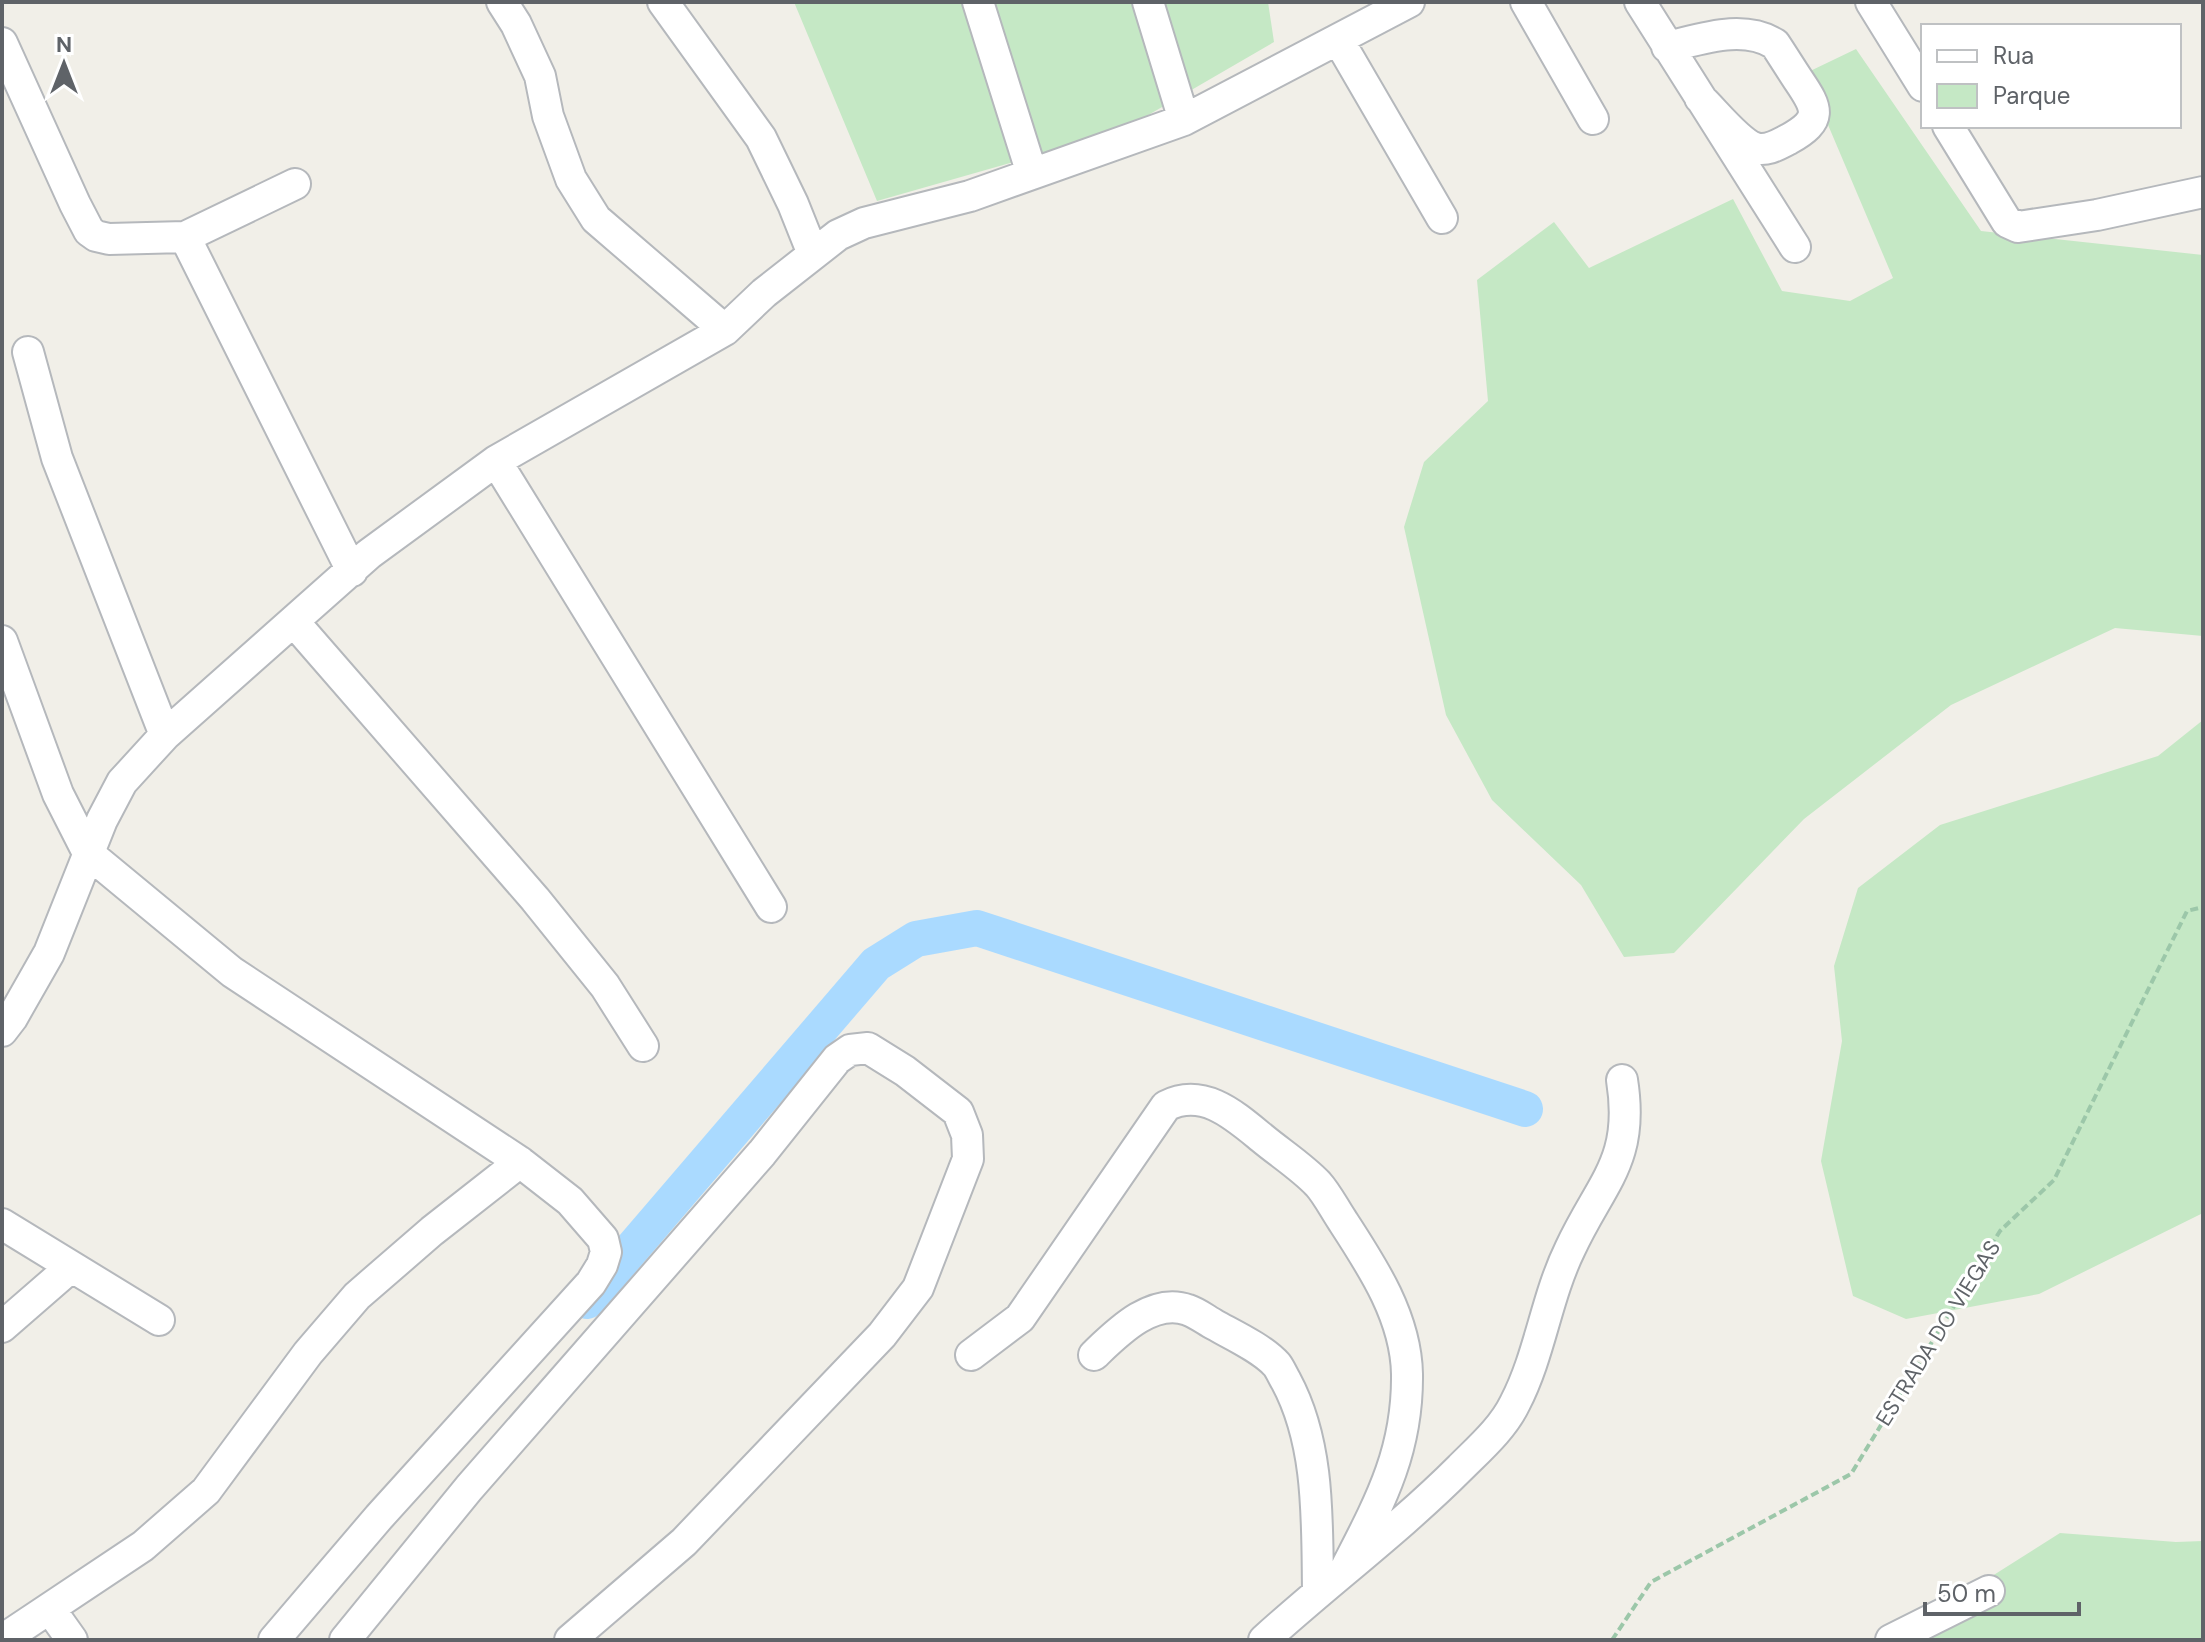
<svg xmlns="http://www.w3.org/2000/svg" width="2205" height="1642" font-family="'DM Sans',sans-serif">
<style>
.green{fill:#c5e8c5}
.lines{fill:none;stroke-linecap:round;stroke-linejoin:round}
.river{stroke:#aadaff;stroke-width:36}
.minor-casing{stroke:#b5b8bc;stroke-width:34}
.path{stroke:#9cc7a9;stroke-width:4;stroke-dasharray:8 4;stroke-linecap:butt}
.minor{stroke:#fff;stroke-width:30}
.labels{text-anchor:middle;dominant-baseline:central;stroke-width:6;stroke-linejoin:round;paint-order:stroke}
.street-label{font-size:22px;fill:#5f6368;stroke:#fff}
</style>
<rect width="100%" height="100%" fill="#f1efe8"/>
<path class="green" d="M794 2H1268L1274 42 1119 132 877 201Z
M1856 49 1981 231 2203 255V636L2115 628 1951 705 1804 819 1674 953 1624 957 1581 885 1492 800 1446 715 1404 527 1424 462 1488 401 1477 280 1554 222 1589 268 1733 199 1782 291 1850 301 1893 278 1806 73Z
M2203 720V1213L2039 1294 1906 1319 1853 1296 1821 1161 1842 1041 1834 966 1858 888 1940 825 2158 756Z
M2060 1533 2176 1542 2203 1541V1640H1891Z"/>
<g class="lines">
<path class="river" d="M587 1301 876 964 916 939 977 928 1525 1109"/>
<defs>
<path id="minor" d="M502 2 516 24 540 76 548 116 571 179 596 219 725 330
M663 2 761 138 793 204 813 254
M978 2 1032 174
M1148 2 1184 120
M1526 2 1593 119
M1640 2 1795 247
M1871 2 1923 86
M1339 41 1442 218
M2 43 75 204 89 231 96 236 109 239 185 237 295 184
M1667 47C1702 39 1743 24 1775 44 1783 56 1791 69 1799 81 1818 109 1823 120 1789 139 1779 144 1767 152 1755 148 1738 142 1714 111 1700 98
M1948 126 2007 222 2018 227 2097 215 2203 192
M185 237 352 571
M28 352 57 458 165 735
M496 461 771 907
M294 622 535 899 605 986 643 1046
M2 641 58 794 88 853 232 972 520 1162 570 1201 603 1239 606 1252 602 1265 591 1283 379 1517 274 1640
M2 1031 12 1018 49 953 102 820 122 782 165 735 369 554 496 461 725 330 764 293 838 235 864 223 970 196 1184 120 1409 2
M2 1224 159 1320
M2 1327 71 1267
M971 1355 1020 1318 1166 1106C1203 1087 1234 1115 1262 1138 1280 1153 1302 1167 1318 1184 1327 1194 1334 1208 1342 1220 1372 1266 1406 1317 1407 1374 1408 1451 1380 1502 1346 1568
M1094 1355C1117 1333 1152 1297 1188 1310 1197 1313 1206 1320 1215 1325 1233 1335 1263 1349 1277 1365 1280 1369 1283 1376 1286 1381 1320 1444 1317 1521 1318 1591
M50 1609 72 1640
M2 1640 143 1546 206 1491 308 1353 357 1296 432 1231 520 1162
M345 1640 469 1488 762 1153 837 1059 850 1050 868 1048 905 1071 958 1112 967 1135 968 1159 918 1288 882 1335 684 1542 570 1640
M1264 1640C1329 1581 1399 1529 1460 1468 1480 1448 1503 1428 1515 1403 1540 1355 1546 1298 1570 1249 1601 1182 1635 1161 1622 1080
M1891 1640 1989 1591"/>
</defs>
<use href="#minor" class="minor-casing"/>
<path class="path" d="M1612 1640 1651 1582 1851 1474 2000 1231 2054 1180 2187 911 2203 907"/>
<use href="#minor" class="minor"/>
</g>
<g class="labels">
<g class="street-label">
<text transform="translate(1938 1333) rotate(-58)">ESTRADA DO VIEGAS</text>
</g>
</g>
<rect width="2205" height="1642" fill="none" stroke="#5f6368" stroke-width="8"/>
<rect x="1921" y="24" width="260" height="104" fill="#ffffff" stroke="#bfc1c3" stroke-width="2"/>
<rect x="1937" y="50" width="40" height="12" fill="#ffffff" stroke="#bfc1c3" stroke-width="2"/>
<text x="1993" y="64" font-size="24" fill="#5f6368">Rua</text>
<rect x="1937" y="84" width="40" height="24" fill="#c5e8c5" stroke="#bfc1c3" stroke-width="2"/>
<text x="1993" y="104" font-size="24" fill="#5f6368">Parque</text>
<g transform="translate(64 64)" stroke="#ffffff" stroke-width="6" paint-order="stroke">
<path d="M0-6L14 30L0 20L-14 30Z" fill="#5f6368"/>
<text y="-12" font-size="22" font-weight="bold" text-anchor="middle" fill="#5f6368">N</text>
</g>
<path d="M1925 1602v12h154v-12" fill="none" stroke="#5f6368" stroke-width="4"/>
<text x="1937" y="1602" font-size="24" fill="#5f6368" stroke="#ffffff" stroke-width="6" paint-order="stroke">50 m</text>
</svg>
